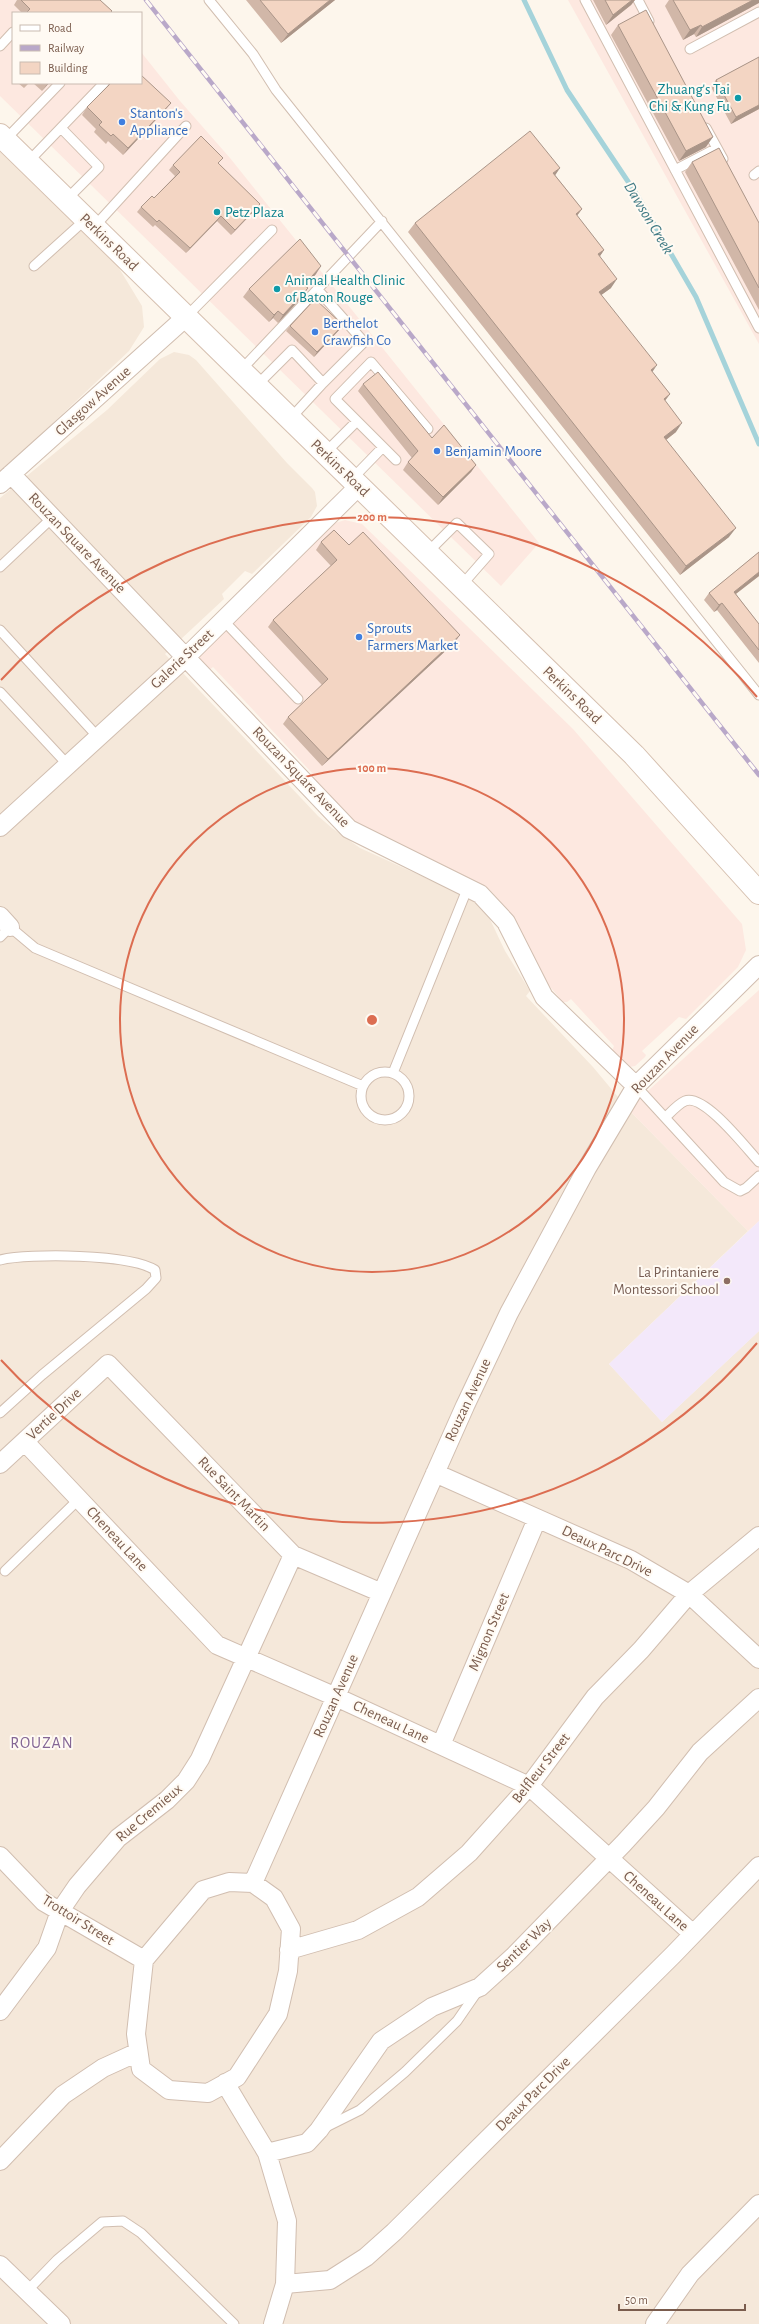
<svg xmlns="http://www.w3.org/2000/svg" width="759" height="2324" font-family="'Alegreya Sans',sans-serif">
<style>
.residential{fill:#f5e8da}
.commercial{fill:#fde8e0}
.education{fill:#f3e8fa}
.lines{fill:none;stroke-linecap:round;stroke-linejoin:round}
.stream{stroke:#a5d3da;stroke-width:5}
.lane-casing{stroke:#d1beb0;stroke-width:11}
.street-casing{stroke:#d1beb0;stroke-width:20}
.secondary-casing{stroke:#d6c0b0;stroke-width:24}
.lane{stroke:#fff;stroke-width:9}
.street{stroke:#fff;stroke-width:18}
.secondary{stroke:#fff;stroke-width:22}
.rail-casing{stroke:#b9a8c9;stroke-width:4.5}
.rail{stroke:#fffaf3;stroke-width:3;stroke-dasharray:9;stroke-linecap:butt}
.wall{fill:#d1b7a8}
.shaded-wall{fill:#aa9588}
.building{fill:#f3d5c3;stroke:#aa9588}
.ring{fill:none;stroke:#dc6d51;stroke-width:2}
.culture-dot{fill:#0f9aa8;stroke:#fffaf3;stroke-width:1.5}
.shop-dot{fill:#3f7fe0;stroke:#fffaf3;stroke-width:1.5}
.education-dot{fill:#8d6e63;stroke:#fffaf3;stroke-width:1.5}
.labels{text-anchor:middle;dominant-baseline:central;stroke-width:4;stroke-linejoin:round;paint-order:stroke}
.culture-label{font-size:15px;fill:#0d838f;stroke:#fffaf3;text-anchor:start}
.shop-label{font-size:15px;fill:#366cbe;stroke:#fffaf3;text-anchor:start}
.street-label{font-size:15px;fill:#7a5c4d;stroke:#fffaf3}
.education-label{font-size:15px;fill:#785e54;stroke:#fffaf3;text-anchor:end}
.water-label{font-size:16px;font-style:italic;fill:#437c86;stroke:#fffaf3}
.neighbourhood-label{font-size:16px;letter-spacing:1px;fill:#846695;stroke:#fffaf3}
.centre{fill:#dc6d51;stroke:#fffaf3;stroke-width:2}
.ring-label{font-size:12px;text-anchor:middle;font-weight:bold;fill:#dc6d51;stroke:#fffaf3;stroke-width:4;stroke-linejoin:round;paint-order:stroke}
</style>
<rect width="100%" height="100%" fill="#fdf6ec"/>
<path class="residential" d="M0 135 94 227 142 306 144 327 129 351 0 473Z
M174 352 189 355 196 360 287 463 312 488 315 492 317 506 311 517 252 574 245 571 222 594 224 599 165 654 318 816 332 828 360 848 474 900 487 913 505 951 530 991 526 996 593 1067 628 1109 748 1231 609 1364 662 1422 759 1331V2324H0V498L107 410 160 359Z"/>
<path class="commercial" d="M0 0H100L110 13H13V83H141V52L180 101 230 158 539 543 501 586 0 96Z
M568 0H759V344Z
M345 520 362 524 573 729 742 924 746 950 738 967 686 1019 679 1017 642 1051 646 1055 645 1057 635 1066 629 1067 612 1051 614 1046 571 999 567 1002H563L546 982 501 902 489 889 474 880 361 828 308 777 312 773 213 667 208 671 197 660 198 651 332 524Z
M759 990V1221L748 1231 628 1109Z"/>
<path class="education" d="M759 1221V1331L662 1422 609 1364Z"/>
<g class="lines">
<path class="stream" d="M524 0 567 90 637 195 696 297 759 444"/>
<defs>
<path id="lane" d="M209 0 253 54 276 90 759 695
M585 0 759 328
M638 0 649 21
M0 46 13 32
M690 49 759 12
M61 128 99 167 66 200
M706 128 723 159
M5 140 60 83
M28 162 104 83
M675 170 717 148
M754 175 759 171
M94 227 186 126
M34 266 86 219
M318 290 364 342 323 383
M186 317 272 230
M241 370 382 221
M256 386 292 350 323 383 290 419
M325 453 357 421
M396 460 335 399 371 362 428 429
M352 479 383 447
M427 553 457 523 489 554 461 586
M0 567 52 518
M223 620 298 699
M0 630 98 737
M0 692 68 765
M0 937 10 927 35 948 363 1086
M361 1096a24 24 0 1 1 48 0a24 24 0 1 1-48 0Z
M393 1073 468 887
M636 1086 724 1182 740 1191 746 1188 759 1176
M666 1117C671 1112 678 1104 685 1101 704 1093 746 1148 759 1162
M0 1260C30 1253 130 1254 155 1270L156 1278 146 1289 42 1375 0 1413
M5 1571 79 1499
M326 2127 360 2110 405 2072 457 2021 477 1992
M27 2291 57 2260 102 2222 123 2221 141 2233 234 2324"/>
<path id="street" d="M11 474 349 829 480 894 506 922 544 997 636 1086
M0 484 186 317
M0 827 186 657 359 486
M0 916 10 927
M25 1442 217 1645 336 1697 529 1786 693 1934
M0 1464 108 1364 293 1555 382 1593
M435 1473 631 1560 689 1594 759 1659
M441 1745 537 1519
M0 1856 44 1902 144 1960
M229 1882 253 1883 274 1898 291 1929 288 1971 278 2014 237 2077 208 2093 169 2090 141 2069 136 2034 144 1960 203 1890Z
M253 1883 465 1406 509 1313 587 1168 636 1086 759 965
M289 1950 358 1930 418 1897 469 1853 529 1786 595 1697 641 1650 689 1594 759 1536
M0 2011 47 1948 60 1911 77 1886 118 1838 167 1800 186 1781 200 1759 293 1555
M225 2083 267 2153 287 2221 285 2284 273 2324
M267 2153 307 2143 319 2130 381 2041 432 2007 480 1987 513 1957 623 1844 656 1808 700 1752 759 1698
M0 2161 63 2095 103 2068 138 2052
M0 2265 61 2324
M285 2284 330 2280 366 2257 394 2232 673 1955 759 1866
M655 2324 690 2274 759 2204"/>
<path id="secondary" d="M0 135 634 755 759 893"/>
</defs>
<use href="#lane" class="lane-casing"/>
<use href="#street" class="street-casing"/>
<use href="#secondary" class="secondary-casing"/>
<use href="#lane" class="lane"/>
<use href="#street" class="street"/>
<use href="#secondary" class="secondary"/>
<defs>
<path id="rail" d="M146 0 759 775"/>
</defs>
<use href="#rail" class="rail-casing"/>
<use href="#rail" class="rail"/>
</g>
<path class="wall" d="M17 0H100L112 11 110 13H22L14 5Z
M246 0H335L281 43Z
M593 0H635L631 5 606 25Z
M669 0H759L750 8 696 37 694 34 683 40 665 6Z
M618 25 706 147 679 161 611 35Z
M759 57V109L731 124 711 87 716 80Z
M18 83H29L24 88Z
M33 83H49L42 91Z
M171 103 165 110 123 155 108 141 106 144 94 132 96 129 82 115 87 107Z
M692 162 759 223V310L685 172Z
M219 164 256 209 231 235 217 221 186 253 155 225 153 227 137 212 141 207 154 198 175 176 169 170 173 165Z
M555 175 582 209 577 216 604 250 600 256 611 288 601 295 652 372 670 394 665 401 676 432 666 440 729 537 680 575 408 232 415 223Z
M316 274 305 286 303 296 278 323 273 318 269 322 243 297 249 289Z
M343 325 339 330 314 357 286 331 290 326Z
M363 384 432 438 476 465 471 472 438 505 403 470 408 462 412 458 358 391Z
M321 542 349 545 455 642 322 766 283 724 288 717 322 685 268 627 273 620 331 566 316 550Z
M759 552V576L736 594 759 624V663L717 610 714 612 704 600 709 593Z"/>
<path class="shaded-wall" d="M330 0H335L281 43 288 34Z
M632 0H635L631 5 606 25 613 15Z
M753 0H759V3L696 37 702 27Z
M701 25 694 34 683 40 690 30Z
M48 83H49L42 91Z
M171 103 165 110 123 155 128 148Z
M759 105V109L731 124 736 117Z
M713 137 706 147 679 161 686 151Z
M560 168 554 177 553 173Z
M260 204 256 209 231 235 235 230Z
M582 209 575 218 576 214Z
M221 216 217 221 186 253 190 248Z
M604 250 598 259V254Z
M321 266 316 274 299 292 304 285Z
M617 279 611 288 593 301 599 292Z
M308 288 303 296 278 323 283 315Z
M278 311 273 318 269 322 274 315Z
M343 325 339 330 314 357 317 352Z
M657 365 651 374V370Z
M670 394 663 403 664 399Z
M682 423 676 432 658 446 664 437Z
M476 465 471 472 438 505 443 497Z
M736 528 729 537 680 575 686 566Z
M759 572V576L729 599 734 592Z
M722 603 717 610 714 612 719 605Z
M460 635 455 642 322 766 328 759Z"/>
<path class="building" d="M21 0H100L112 11 110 13H26L30 9Z
M260 0H330L288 34Z
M605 0H632L613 15Z
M673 0H753L702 27 701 25 690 30Z
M646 10 713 137 686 151 618 25Z
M759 57V105L736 117 716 80Z
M141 75 171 103 128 148 113 134 111 136 99 125 102 122 87 107 111 83H141Z
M530 131 560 168 553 173 582 209 576 214 604 250 598 254 617 279 599 292 657 365 651 370 670 394 664 399 682 423 664 437 736 528 686 566 415 223Z
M201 136 223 158 218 163 260 204 235 230 221 216 190 248 159 220 157 222 141 207 152 196 154 198 180 172 173 165Z
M719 148 759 223V288L692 162Z
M300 239 321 266 304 285 308 288 283 315 278 311 274 315 249 289Z
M315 299 343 325 317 352 290 326Z
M378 372 432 438 444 425 476 465 443 497 408 462 418 451 363 384Z
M334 530 349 545 363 532 460 635 328 759 288 717 328 679 273 620 337 560 321 542Z
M759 552V572L734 592 759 624V650L722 603 719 605 709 593Z"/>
<g class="ring">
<circle cx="372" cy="1020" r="252"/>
<path d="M757 1343A503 503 0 0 1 1 1360M1 680A503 503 0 0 1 757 697"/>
</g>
<g class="culture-dot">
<circle cx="738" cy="98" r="4"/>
<circle cx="217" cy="212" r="4"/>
<circle cx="277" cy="289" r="4"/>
</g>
<g class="shop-dot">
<circle cx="122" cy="122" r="4"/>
<circle cx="315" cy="332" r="4"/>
<circle cx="437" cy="451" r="4"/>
<circle cx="359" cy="637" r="4"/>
</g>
<circle class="education-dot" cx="727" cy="1281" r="4"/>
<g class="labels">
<g class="culture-label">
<text x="730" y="89" text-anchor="end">Zhuang's Tai<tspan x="730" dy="17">Chi &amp; Kung Fu</tspan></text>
<text x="225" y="212">Petz Plaza</text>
<text x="285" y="280">Animal Health Clinic<tspan x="285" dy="17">of Baton Rouge</tspan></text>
</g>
<g class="shop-label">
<text x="130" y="113">Stanton's<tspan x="130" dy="17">Appliance</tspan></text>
<text x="323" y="323">Berthelot<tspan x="323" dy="17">Crawfish Co</tspan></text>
<text x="445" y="451">Benjamin Moore</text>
<text x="367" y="628">Sprouts<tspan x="367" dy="17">Farmers Market</tspan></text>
</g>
<g class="street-label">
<text transform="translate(109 242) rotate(44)">Perkins Road</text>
<text transform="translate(93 401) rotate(-42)">Glasgow Avenue</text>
<text transform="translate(340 468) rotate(44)">Perkins Road</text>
<text transform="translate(77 543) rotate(46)">Rouzan Square Avenue</text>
<text transform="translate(182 659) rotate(-43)">Galerie Street</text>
<text transform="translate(572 695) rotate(44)">Perkins Road</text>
<text transform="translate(301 777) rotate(46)">Rouzan Square Avenue</text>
<text transform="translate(665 1059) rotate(-46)">Rouzan Avenue</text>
<text transform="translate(468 1400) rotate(-65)">Rouzan Avenue</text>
<text transform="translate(54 1414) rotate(-43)">Vertie Drive</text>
<text transform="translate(234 1494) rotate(46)">Rue Saint Martin</text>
<text transform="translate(117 1539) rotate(47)">Cheneau Lane</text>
<text transform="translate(607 1551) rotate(26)">Deaux Parc Drive</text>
<text transform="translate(489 1632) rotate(-67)">Mignon Street</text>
<text transform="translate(336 1696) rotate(-66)">Rouzan Avenue</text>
<text transform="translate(391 1722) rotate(25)">Cheneau Lane</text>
<text transform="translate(541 1768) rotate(-52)">Belfleur Street</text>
<text transform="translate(149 1813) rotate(-40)">Rue Cremieux</text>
<text transform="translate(656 1901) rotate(42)">Cheneau Lane</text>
<text transform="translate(78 1920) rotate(32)">Trottoir Street</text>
<text transform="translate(524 1945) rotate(-44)">Sentier Way</text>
<text transform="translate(533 2094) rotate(-45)">Deaux Parc Drive</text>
</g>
<g class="education-label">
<text x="719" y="1272">La Printaniere<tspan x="719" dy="17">Montessori School</tspan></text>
</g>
<g class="water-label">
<text transform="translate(649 218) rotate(59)">Dawson Creek</text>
</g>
<g class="neighbourhood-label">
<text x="42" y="1743">ROUZAN</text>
</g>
</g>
<circle cx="372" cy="1020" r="6" class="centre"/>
<g class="ring-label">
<text x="372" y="521">200 m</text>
<text x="372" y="772">100 m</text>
</g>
<rect x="12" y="12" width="130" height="72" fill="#fffaf3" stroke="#cabbb1"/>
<rect x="20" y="25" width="20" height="6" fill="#ffffff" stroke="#cabbb1"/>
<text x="48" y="32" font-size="12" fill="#7a5c4d">Road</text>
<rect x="20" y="45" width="20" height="6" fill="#b9a8c9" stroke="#cabbb1"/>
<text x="48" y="52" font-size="12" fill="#7a5c4d">Railway</text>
<rect x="20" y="62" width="20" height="12" fill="#f3d5c3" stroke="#cabbb1"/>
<text x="48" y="72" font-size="12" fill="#7a5c4d">Building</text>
<path d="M619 2304v6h126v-6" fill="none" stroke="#7a5c4d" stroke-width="2"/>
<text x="625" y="2304" font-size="12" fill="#7a5c4d" stroke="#fffaf3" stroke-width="3" paint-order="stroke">50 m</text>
</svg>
